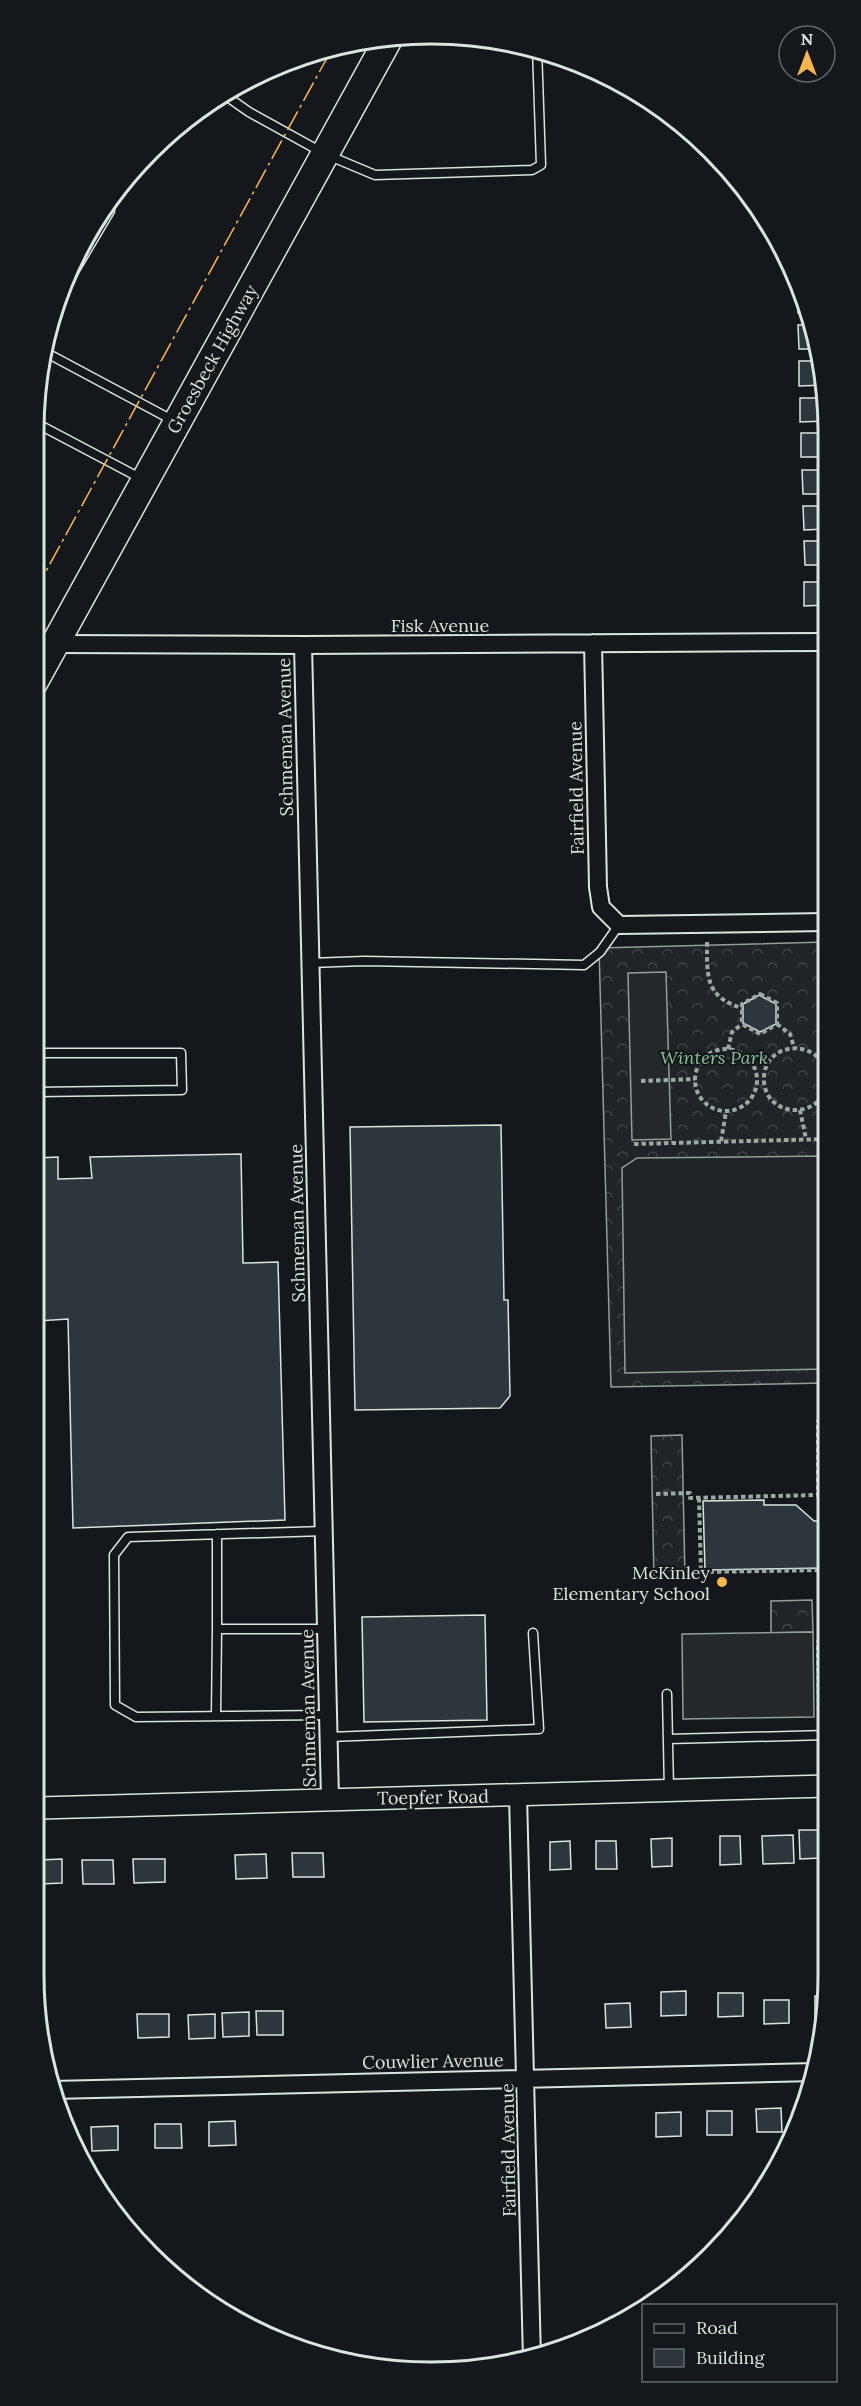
<svg xmlns="http://www.w3.org/2000/svg" width="861" height="2406" font-family="Lora,serif">
<style>
.forest{fill:url(#forest-crowns);stroke:#939e99;stroke-width:1.5}
.pitch{fill:#202428;stroke:#939e99;stroke-width:1.5}
.parking{fill:#24282b;stroke:#939e99;stroke-width:1.5}
.building{fill:#2c363c;stroke:#d8e6dc;stroke-width:1.5}
.lines{fill:none;stroke-linecap:round;stroke-linejoin:round}
.service-casing{stroke:#d8e6dc;stroke-width:11}
.minor-casing{stroke:#d8e6dc;stroke-width:20}
.tertiary-casing{stroke:#d8e6dc;stroke-width:24}
.primary-casing{stroke:#d8e6dc;stroke-width:30}
.path{stroke:#9da8a2;stroke-width:4;stroke-dasharray:4.5 3;stroke-linecap:butt}
.service{stroke:#14181c;stroke-width:8}
.minor{stroke:#14181c;stroke-width:16}
.tertiary{stroke:#14181c;stroke-width:21}
.primary{stroke:#14181c;stroke-width:27}
.power{stroke:#ffb74d;stroke-width:1.5;stroke-dasharray:21 4.5 3 4.5;stroke-linecap:butt}
.poi-dot{fill:#ffb74d;stroke:#14181c;stroke-width:2}
.labels{text-anchor:middle;dominant-baseline:central;stroke-width:4.5;stroke-linejoin:round;paint-order:stroke}
.street-label{font-size:18px;fill:#d8e6dc;stroke:#14181c}
.park-label{font-size:18px;font-style:italic;fill:#8ac095;stroke:#14181c}
.poi-label{font-size:18px;fill:#d8e6dc;stroke:#14181c;text-anchor:end}
.rim{fill:none;stroke:#d8e6dc;stroke-width:3}
</style>
<defs>
<pattern id="forest-crowns" width="20" height="18" patternUnits="userSpaceOnUse" patternTransform="scale(1.5)"><rect width="20" height="18" fill="#202428"/><path d="M2 6a3 3 0 1 1 6 0M12 15a3 3 0 1 1 6 0" fill="none" stroke="#404447"/></pattern>
</defs>
<rect width="100%" height="100%" fill="#14181c"/>
<path class="forest" d="M826 942 827 1383 611 1387 599 948Z
M682 1435 685 1578 654 1580 651 1436Z
M812 1600 813 1632 771 1633V1601Z"/>
<path class="pitch" d="M826 1156 827 1369 625 1373 622 1168 637 1158Z"/>
<path class="parking" d="M666 972 671 1139 632 1140 628 973Z
M813 1632 814 1717 683 1719 682 1634Z"/>
<path class="building" d="M797 289H798L805 313H798Z
M798 325H808L816 349H799Z
M799 361H819L825 385 799 386Z
M800 398H825V421L800 422Z
M801 433H825V457H801Z
M802 470H825V494H803Z
M803 506H825V529L804 530Z
M804 541H825V565H805Z
M804 582H825V605L804 606Z
M759 995 776 1004V1024L760 1032 743 1023V1004Z
M501 1125 504 1300H508L510 1396 500 1408 355 1410 350 1127Z
M241 1154 243 1263 278 1262 285 1520 73 1528 68 1319 37 1321 36 1158 58 1157V1179L92 1178 90 1157Z
M821 1424H827V1664H824V1649H826L825 1568 705 1570 703 1501 764 1500V1505H796L814 1521H824Z
M485 1615 487 1720 364 1722 362 1617Z
M799 1830H820L821 1858 800 1859Z
M793 1835 794 1863 763 1864 762 1836Z
M720 1836H740L741 1864 720 1865Z
M672 1838V1866L652 1867 651 1839Z
M570 1841 571 1869 550 1870V1842Z
M596 1841H616L617 1869H596Z
M292 1853H323L324 1877H293Z
M266 1854 267 1878 236 1879 235 1855Z
M62 1859V1883L40 1884V1860Z
M133 1859H165V1882L134 1883Z
M82 1860H113L114 1884H83Z
M686 1991V2015L661 2016V1992Z
M718 1993H743V2016L718 2017Z
M815 1996H825L822 2020H815Z
M764 2000H789V2023L764 2024Z
M630 2003 631 2027 606 2028 605 2004Z
M256 2011H283V2035H257Z
M249 2012V2036L223 2037 222 2013Z
M137 2014H169V2037L138 2038Z
M215 2014V2038L189 2039 188 2015Z
M781 2108 782 2132H757L756 2109Z
M707 2111H732V2135H707Z
M681 2112V2136L656 2137V2113Z
M235 2121 236 2145 209 2146V2122Z
M155 2124H181L182 2148H155Z
M118 2126V2150L92 2151 91 2127Z
M63 2127H74V2145Z"/>
<g class="lines">
<defs>
<path id="service" d="M222 93 249 112 325 154 375 175 532 170 541 165 537 48
M56 302 110 211 103 207
M43 351 174 421
M34 422 142 479
M310 963 364 961 584 965 600 952 619 925
M36 1053H181L182 1090 36 1092
M324 1531 128 1537 114 1555 115 1705 136 1717 328 1715
M217 1534V1629H326
M667 1694 669 1790
M216 1716 217 1629
M329 1737 539 1729 533 1633
M668 1739 827 1735"/>
<path id="minor" d="M593 643 598 887 601 907 619 925 826 922
M55 644 303 645 825 642
M303 645 330 1799
M518 1795 532 2360
M52 2090 815 2072
M454 2372H458"/>
<path id="tertiary" d="M39 1808 828 1786"/>
<path id="primary" d="M34 682 390 36"/>
</defs>
<use href="#service" class="service-casing"/>
<use href="#minor" class="minor-casing"/>
<use href="#tertiary" class="tertiary-casing"/>
<use href="#primary" class="primary-casing"/>
<path class="path" d="M707 942C707 976 705 997 742 1008
M760 994 777 1003V1024L760 1034 742 1024V1004Z
M777 1024 790 1034 794 1047
M695 1080a31 31 0 1 1 62 0a31 31 0 1 1-62 0Z
M728 1049 732 1032 742 1024
M820 1059 826 1054
M826 1069C812 1036 761 1044 764 1082 767 1116 815 1120 826 1089
M641 1081 695 1079
M800 1110 806 1139
M721 1141 726 1112
M634 1144 826 1139
M656 1494 690 1493V1498L818 1495V1421H827
M699 1498 701 1572 823 1570 824 1642H818L819 1721"/>
<use href="#service" class="service"/>
<use href="#minor" class="minor"/>
<use href="#tertiary" class="tertiary"/>
<use href="#primary" class="primary"/>
<path class="power" d="M34 593 333 47"/>
</g>
<circle class="poi-dot" cx="722" cy="1582" r="6"/>
<g class="labels">
<g class="street-label">
<text transform="translate(212 359) rotate(-61)">Groesbeck Highway</text>
<text x="440" y="625">Fisk Avenue</text>
<text transform="translate(285 737) rotate(-91)">Schmeman Avenue</text>
<text transform="translate(576 788) rotate(-91)">Fairfield Avenue</text>
<text transform="translate(297 1223) rotate(-91)">Schmeman Avenue</text>
<text transform="translate(308 1708) rotate(-91)">Schmeman Avenue</text>
<text transform="translate(433 1797) rotate(-1)">Toepfer Road</text>
<text transform="translate(433 2061) rotate(-1)">Couwlier Avenue</text>
<text transform="translate(508 2150) rotate(-91)">Fairfield Avenue</text>
</g>
<g class="park-label">
<text x="714" y="1057">Winters Park</text>
</g>
<g class="poi-label">
<text x="710" y="1572">McKinley<tspan x="710" dy="21">Elementary School</tspan></text>
</g>
</g>
<path d="M0 0H861V2406H0ZM431 44H431A387 387 0 0 1 818 431V1975A387 387 0 0 1 431 2362H431A387 387 0 0 1 44 1975V431A387 387 0 0 1 431 44Z" fill="#14181c" fill-rule="evenodd"/>
<path class="rim" d="M431 44H431A387 387 0 0 1 818 431V1975A387 387 0 0 1 431 2362H431A387 387 0 0 1 44 1975V431A387 387 0 0 1 431 44Z"/>
<rect x="642" y="2304" width="195" height="78" fill="#14181c" stroke="#626a69" stroke-width="1.5"/>
<rect x="654" y="2324" width="30" height="9" fill="#14181c" stroke="#626a69" stroke-width="1.5"/>
<text x="696" y="2334" font-size="18" fill="#d8e6dc">Road</text>
<rect x="654" y="2349" width="30" height="18" fill="#2c363c" stroke="#626a69" stroke-width="1.5"/>
<text x="696" y="2364" font-size="18" fill="#d8e6dc">Building</text>
<g transform="translate(807 54)"><circle r="28" fill="#14181c" stroke="#626a69" stroke-width="1.5"/>
<path d="M0-4.5L10 22L0 15L-10 22Z" fill="#ffb74d"/>
<text y="-9" font-size="16" font-weight="bold" text-anchor="middle" fill="#d8e6dc">N</text>
</g>
</svg>
